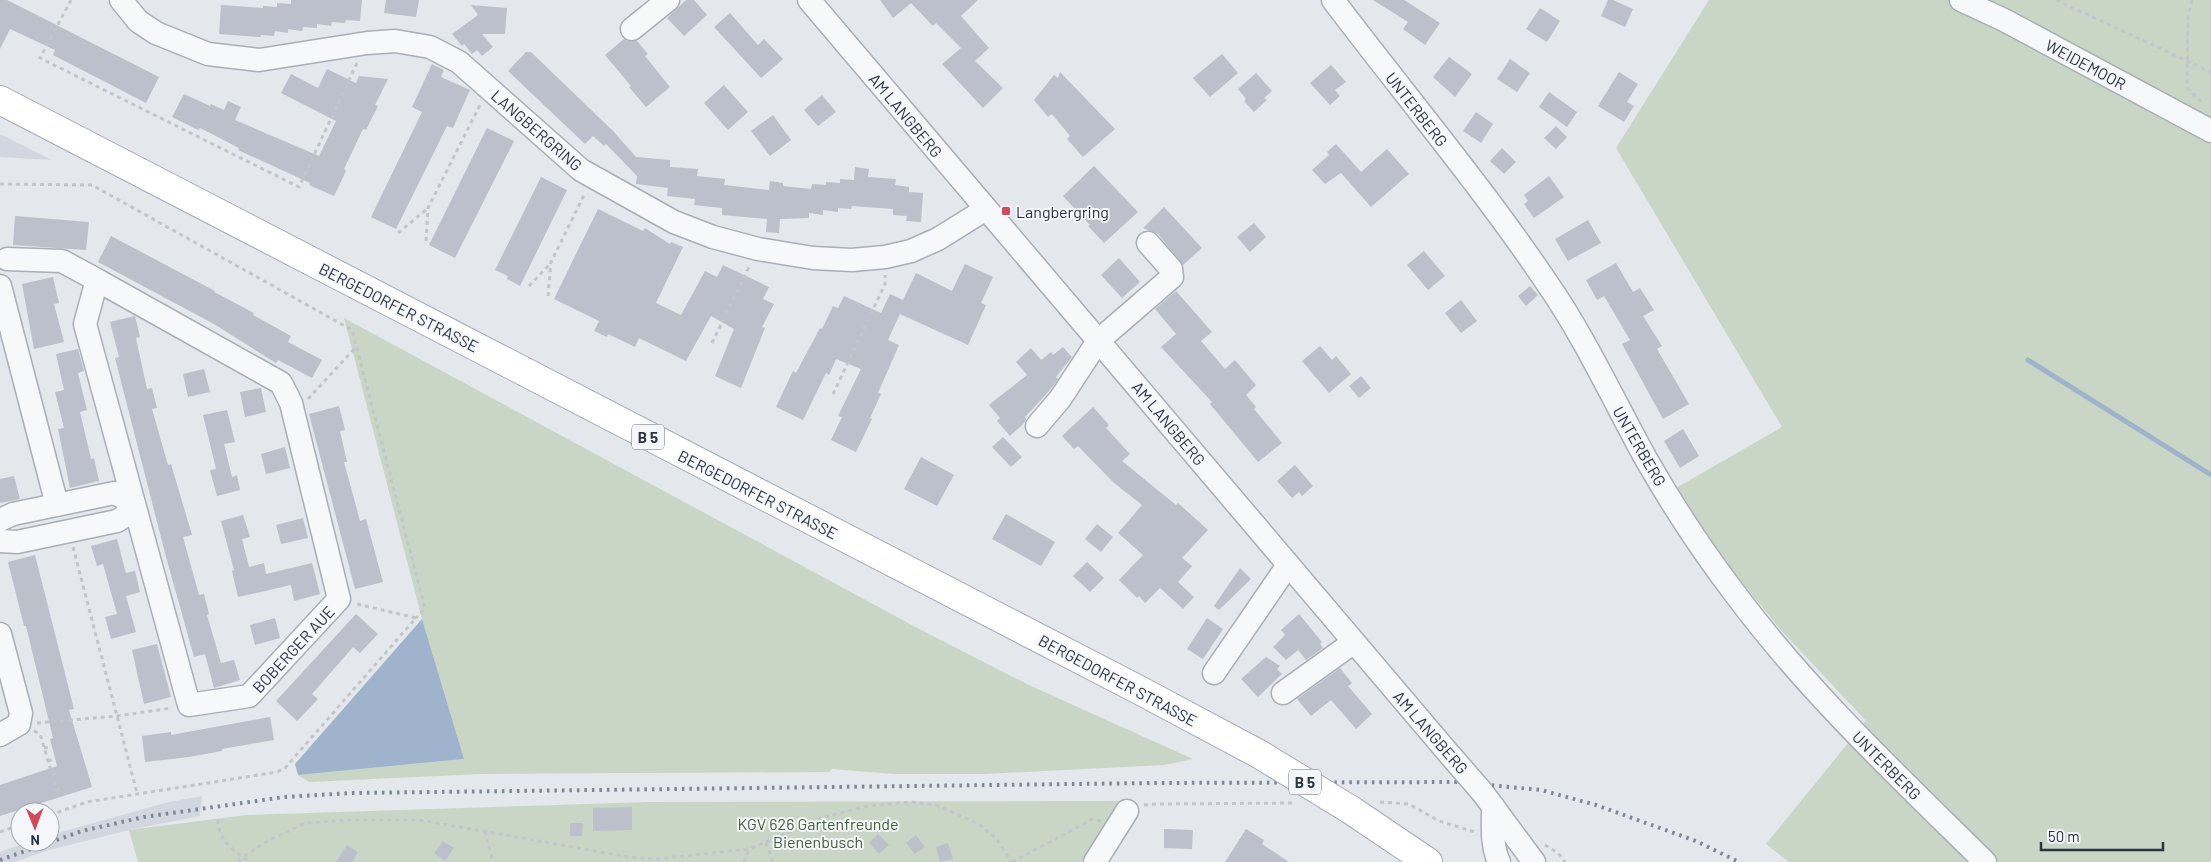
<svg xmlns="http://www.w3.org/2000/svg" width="2211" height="862" font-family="Barlow,sans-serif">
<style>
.built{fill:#d2d6de}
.green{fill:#c9d6c5}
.water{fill:#9fb4cc}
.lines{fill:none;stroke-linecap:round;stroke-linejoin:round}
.stream{stroke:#9fb4cc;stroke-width:5}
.building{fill:#bbc0ca}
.minor-casing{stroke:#a9aeb7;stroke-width:25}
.major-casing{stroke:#a3abb8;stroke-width:30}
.path{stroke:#c2c5cb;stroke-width:3;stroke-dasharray:4 4;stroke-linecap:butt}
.minor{stroke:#f7f8fa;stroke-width:22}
.major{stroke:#fff;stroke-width:28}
.rail{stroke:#7d8696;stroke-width:4;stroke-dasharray:2.5 5;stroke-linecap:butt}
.minor-bridge-casing{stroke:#a9aeb7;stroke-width:25;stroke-linecap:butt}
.major-bridge-casing{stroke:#a3abb8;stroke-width:30;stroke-linecap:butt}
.minor-bridge{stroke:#f7f8fa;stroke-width:22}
.major-bridge{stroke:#fff;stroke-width:28}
.poi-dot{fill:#d1495b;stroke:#f4f6f9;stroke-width:2}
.labels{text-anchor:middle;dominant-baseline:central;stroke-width:4;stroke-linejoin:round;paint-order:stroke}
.shield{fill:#f4f6f9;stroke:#676e7b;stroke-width:1}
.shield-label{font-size:15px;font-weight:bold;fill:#2b3445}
.street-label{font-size:16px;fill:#2b3445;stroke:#f4f6f9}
.poi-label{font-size:16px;fill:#2b3445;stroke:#f4f6f9;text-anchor:start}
.park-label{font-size:16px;fill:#3f6138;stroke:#f4f6f9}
</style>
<rect width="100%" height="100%" fill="#e4e7ec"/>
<path class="built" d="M0 134 52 160 0 157Z
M202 796 200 816 129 830 49 850 14 862H0V852L29 842H50V835L169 802Z"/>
<path class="green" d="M1709 0H2211V862H1789L1766 844 1866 721 1780 629 1728 565 1676 488 1782 427 1616 148Z
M344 318 921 630 1031 686 1193 759 1164 765 985 774H894L832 769 829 772 480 774 309 782 298 775 464 759 422 619Z
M1122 801 1081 862H138L129 830 246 815 647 802Z"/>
<path class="water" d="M422 619 464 759 298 775 295 764Z"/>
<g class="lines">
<path class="stream" d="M2028 360 2211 475"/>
</g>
<path class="building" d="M0 0H7L21 7 159 77 146 103 53 55 55 50 10 29 0 49Z
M291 0H362L360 21 346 20 345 23 332 22 331 26 317 24V28L303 27 302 31 288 29V33L275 31 274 36 261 35 260 37 219 34 221 5 263 8V6L277 7V3L291 4Z
M386 0H419L416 17 384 13Z
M686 0H694L707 15 684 36 667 18Z
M880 0H978L961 16 989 48 975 61 1003 88 983 108 942 64 961 48 936 23 933 26 911 3 893 18Z
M1373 0H1404L1440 23 1425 45 1403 29 1408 22Z
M1608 0H1613L1633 9 1625 27 1601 16Z
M471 5 507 8 505 34H482L493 47 482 56 477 50 472 54 464 44 462 46 452 34 478 15Z
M1540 8 1560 21 1547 42 1526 29Z
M730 13 758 45 764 39 783 59 761 78 714 27Z
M624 39 628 41H637L648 54 645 56 670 87 646 107 629 87 631 86 605 55Z
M526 52H531L613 131 636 157 670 160V167L698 169 697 176 725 179 724 185 769 190 770 181 783 183V186L811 189 812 184 826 185V182L840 183V179L854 180 855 167 869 169 868 177 896 179 895 185 909 187V192L923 193 921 222 906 221 907 216 893 215V209L852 206 851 209 838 208V212L823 210V215L809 213V218L780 219 779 233 766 232 767 219 722 215V208L694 205 695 199 667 196 668 188 636 184 637 176 606 144 604 146 593 136 585 144 508 71Z
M1222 54 1238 73 1210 97 1193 78Z
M1449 57 1472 74 1455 97 1433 77Z
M1510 59 1530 73 1517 92 1497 79Z
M432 64 444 70 441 77 470 90 453 128 447 126 396 229 371 217 422 112 412 107Z
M1331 65 1346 82 1335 90 1340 96 1330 105 1310 83Z
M327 69 356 83 359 76 388 79 375 105 378 106 366 130 363 129 344 169 346 171 334 196 309 185 310 183 238 150 239 148 212 134 200 128 198 130 172 117 184 94 210 106 211 104 224 110 228 101 241 107 235 120 319 156 336 121 281 93 291 74 318 88Z
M1060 72 1115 129 1083 157 1067 139 1070 136 1052 114 1048 117 1034 100 1054 75 1058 78Z
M1619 72 1638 84 1627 102 1634 106 1624 122 1598 106Z
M1256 73 1272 91 1264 98 1267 100 1254 112 1244 101 1246 99 1238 89Z
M724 85 748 112 728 130 704 103Z
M1549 92 1577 112 1567 127 1539 107Z
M822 95 836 112 818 126 804 110Z
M1476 112 1493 124 1481 143 1463 131Z
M773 115 791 140 770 156 751 131Z
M1556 126 1567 137 1556 149 1544 138Z
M487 128 514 141 455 258 429 245Z
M1336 144 1361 172 1387 149 1409 174 1371 207 1341 173 1325 184 1312 170 1329 155 1327 152Z
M1502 148 1516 162 1504 174 1490 161Z
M1094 166 1138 212 1104 243 1088 226 1090 225 1063 196Z
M1549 176 1564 197 1534 218 1524 204 1528 201 1524 195Z
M541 177 567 190 520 286 507 279 508 276 495 270Z
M1164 207 1202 248 1183 265 1158 234 1143 228Z
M598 209 643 231 645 228 670 244 671 242 683 247 656 303 681 315 705 271 717 277 723 265 769 287 763 299 774 304 762 327 765 328 741 388 715 376 734 329 711 316 686 361 639 338 635 347 608 334 607 337 594 331 599 321 554 299Z
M15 216 89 222 86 250 13 245Z
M1588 220 1601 243 1568 261 1555 239Z
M1254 223 1266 237 1250 252 1237 237Z
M111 236 215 291 214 292 254 313 253 315 291 336 288 342 322 360 312 378 278 360 276 363 214 324 98 262Z
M1424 251 1445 276 1428 290 1407 265Z
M1119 258 1140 282 1122 298 1101 275Z
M1616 263 1633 292 1640 288 1654 310 1643 316 1662 346 1657 349 1689 404 1663 419 1622 344 1630 340 1604 296 1597 300 1586 280Z
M965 264 993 277 981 303 986 305 968 345 900 314 888 340 899 345 878 393 881 394 870 418 872 419 856 452 831 440 842 417 838 416 861 369 836 359 829 375 826 373 803 420 776 407 793 371 796 373 820 328 822 329 833 306 838 308 844 296 881 313 890 294 903 300 916 273 952 291Z
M53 277 59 303 54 304 64 342 34 349 22 284Z
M1530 286 1538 295 1526 306 1518 296Z
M1176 291 1212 332 1201 341 1225 369 1235 360 1256 385 1246 395 1256 407 1254 409 1282 443 1258 462 1210 404 1212 402 1161 347 1176 334 1155 309Z
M1461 300 1477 321 1461 333 1445 313Z
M135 316 140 337 136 338 147 389 152 388 157 408 152 409 168 465 171 464 192 535 183 537 199 595 204 594 209 614 207 615 221 663 234 660 240 680 214 688 205 654 194 657 166 557 115 358 119 357 110 322Z
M1320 346 1332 360 1336 356 1351 374 1329 393 1302 361Z
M1063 347 1072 357 1056 377 1058 379 1049 391 1025 417 1026 419 1024 423 1010 436 997 421 1000 418 989 405 1027 375 1016 362 1031 348 1041 360 1051 352 1053 355Z
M78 349 84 371 78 373 87 410 80 412 91 459 94 458 99 481 70 488 58 429 64 428 55 392 64 390 56 354Z
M204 369 210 392 188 397 183 374Z
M1361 376 1371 388 1359 398 1349 386Z
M261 388 266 412 245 417 240 392Z
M339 406 345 430 340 431 347 462H344L360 521 366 519 383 582 355 589 309 414Z
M1093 407 1109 425 1106 428 1130 454 1122 461 1176 505 1178 503 1208 530 1182 558 1192 566 1178 582 1194 597 1183 609 1160 588 1145 603 1139 596 1137 598 1119 580 1143 555 1118 533 1142 505 1113 482 1078 446 1074 449 1062 436Z
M227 410 235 442 224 444 232 477 237 475 240 490 217 496 210 470 216 469 203 415Z
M1683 429 1699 456 1680 468 1664 441Z
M1003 437 1022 457 1011 467 992 447Z
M285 447 290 468 266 474 261 454Z
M921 457 954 475 937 506 904 489Z
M1295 465 1313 486 1302 496 1299 492 1292 498 1277 481Z
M14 476 20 499 0 503V479Z
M1006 514 1055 542 1041 566 992 539Z
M243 515 250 537 242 539 249 567 264 563 266 574 312 563 320 594 294 601 291 585 238 597 232 571 234 570 221 521Z
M303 518 308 538 281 544 276 525Z
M1097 524 1113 537 1101 552 1085 539Z
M117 539 126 573 135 571 140 592 126 596 136 632 111 639 105 617 117 614 103 564 97 566 91 546Z
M35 555 74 709 69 710 92 787 0 816V785L57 766 50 739 53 738 26 626H24L8 562Z
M1087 562 1104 578 1090 592 1073 576Z
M1240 568 1251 579 1219 610 1214 606Z
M356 614 378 634 360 653 353 647 312 694 318 699 297 721 276 701Z
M1299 614 1322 642 1320 644 1323 648 1306 660 1298 650 1286 660 1273 647 1285 635 1281 630Z
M275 618 280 638 255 645 250 625Z
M1207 618 1223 629 1203 659 1187 649Z
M157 644 171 697 144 704 132 650Z
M1266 657 1280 666 1277 669 1282 674 1258 697 1241 679Z
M1340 668 1352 683 1348 686 1372 714 1356 729 1331 700 1311 716 1297 699Z
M270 717 274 740 222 749V751L189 757 145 762 142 736 171 732V735Z
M632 807V830L593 831V808Z
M570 823H583L582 836H570Z
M1164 829 1193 830 1192 849 1164 848Z
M1246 829 1264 840 1262 844 1289 862H1225Z
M878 834 889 845 879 854 869 843Z
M916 835 925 847 915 854 906 843Z
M443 841 454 848 445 861 434 853Z
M948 843 953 859 940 862 936 847Z
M347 845 358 852 352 862H336Z"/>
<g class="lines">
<defs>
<path id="minor" d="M121 0 138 21 156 33 208 54 259 60 367 43 395 41 430 47 459 62 581 170 674 222 713 237 758 249 813 258 852 260 885 257 911 251 938 239 986 209
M809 0 1450 755
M1333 0C1404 94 1481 185 1547 283 1584 336 1614 401 1646 459 1673 506 1703 552 1736 595 1809 693 1899 777 1985 862
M1961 0 2004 20 2211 131
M632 29 668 0
M7 259 62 261 97 280
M97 280 281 383 291 403 339 599 249 696 189 705 85 324Z
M0 286 57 505
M1037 426 1060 399 1098 341 1172 277 1171 269 1148 243
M0 520 13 514 114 493 132 502 125 516 117 521 17 542 0 541
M0 634 21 713 19 724 0 735
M1214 673 1288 565
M1283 693 1354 642
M1483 793 1534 862
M1493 806C1493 825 1491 845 1499 862
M1095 862 1127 811"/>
<path id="major" d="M0 100 1141 691 1259 754
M1351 810 1428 862"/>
</defs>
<use href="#minor" class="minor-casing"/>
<use href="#major" class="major-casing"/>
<path class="path" d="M71 0 40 58 299 187 357 63
M2056 0 2211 72
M2192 0 2188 17 2187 88 2202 103
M0 184 92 185 352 330 425 608 416 618
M398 233 427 209
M426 241 428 208 480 105
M529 286 551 263
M548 296 551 262 585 193
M712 343 750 265
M833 394 885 284V275
M308 399 356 347
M73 547 137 793
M37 723 117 716 172 708
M34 731 40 734 57 790 64 787
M44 748 52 747
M48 761 55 759
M52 774 59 773
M1380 802 1409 804 1439 821 1475 832
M1144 805 1156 804 1296 803
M50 815 87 802 277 772 285 768 416 618 357 604
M218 820C218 836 230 849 243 857L269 840 306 823 353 820H420L629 857 657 859 749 849 828 816 868 806 911 802 936 805 977 823 997 839 1011 862
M485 831 493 862
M0 832 20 825
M766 843 773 862
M1545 845 1558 853 1565 862
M238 862 243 857 249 862
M744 862 749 849
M1012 862 1093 819 1101 821"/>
<use href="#minor" class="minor"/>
<use href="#major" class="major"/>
<path class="rail" d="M0 860 82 831 144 817 284 797 352 793 1153 783 1458 782 1541 790 1596 805 1696 841 1739 862"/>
<defs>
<path id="minor-bridge" d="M1450 755 1483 793"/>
<path id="major-bridge" d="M1259 754 1351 810"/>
</defs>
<use href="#minor-bridge" class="minor-bridge-casing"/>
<use href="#major-bridge" class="major-bridge-casing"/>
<use href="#minor-bridge" class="minor-bridge"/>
<use href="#major-bridge" class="major-bridge"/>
</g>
<rect class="poi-dot" x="1001" y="206" width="10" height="10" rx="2.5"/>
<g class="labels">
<g class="shield">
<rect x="632" y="424.5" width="32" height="25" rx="4"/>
<rect x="1289" y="769.5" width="32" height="25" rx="4"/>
</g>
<g class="shield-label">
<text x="648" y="437">B 5</text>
<text x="1305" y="782">B 5</text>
</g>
<g class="street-label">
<text transform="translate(2086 64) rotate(28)">WEIDEMOOR</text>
<text transform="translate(1417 109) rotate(52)">UNTERBERG</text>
<text transform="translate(906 115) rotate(50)">AM LANGBERG</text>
<text transform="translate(537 130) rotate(41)">LANGBERGRING</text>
<text transform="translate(399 307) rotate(27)">BERGEDORFER STRASSE</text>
<text transform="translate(1169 423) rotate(50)">AM LANGBERG</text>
<text transform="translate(1640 446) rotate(60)">UNTERBERG</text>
<text transform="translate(758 494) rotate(27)">BERGEDORFER STRASSE</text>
<text transform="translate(293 649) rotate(-47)">BOBERGER AUE</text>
<text transform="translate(1118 680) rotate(28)">BERGEDORFER STRASSE</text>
<text transform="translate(1431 732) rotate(49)">AM LANGBERG</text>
<text transform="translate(1887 765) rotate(45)">UNTERBERG</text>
</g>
<g class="poi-label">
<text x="1016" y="211">Langbergring</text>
</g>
<g class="park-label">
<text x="818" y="823">KGV 626 Gartenfreunde<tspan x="818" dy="18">Bienenbusch</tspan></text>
</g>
</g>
<g transform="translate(35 827) rotate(179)"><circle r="24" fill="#f4f6f9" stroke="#a4a8b1"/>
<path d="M0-4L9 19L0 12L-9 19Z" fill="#d1495b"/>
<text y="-8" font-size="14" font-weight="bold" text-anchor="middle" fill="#2b3445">N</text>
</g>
<path d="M2041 842v8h122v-8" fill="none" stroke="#2b3445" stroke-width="2.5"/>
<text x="2048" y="842" font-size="15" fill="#2b3445" stroke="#f4f6f9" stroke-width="4" paint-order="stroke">50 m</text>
</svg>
